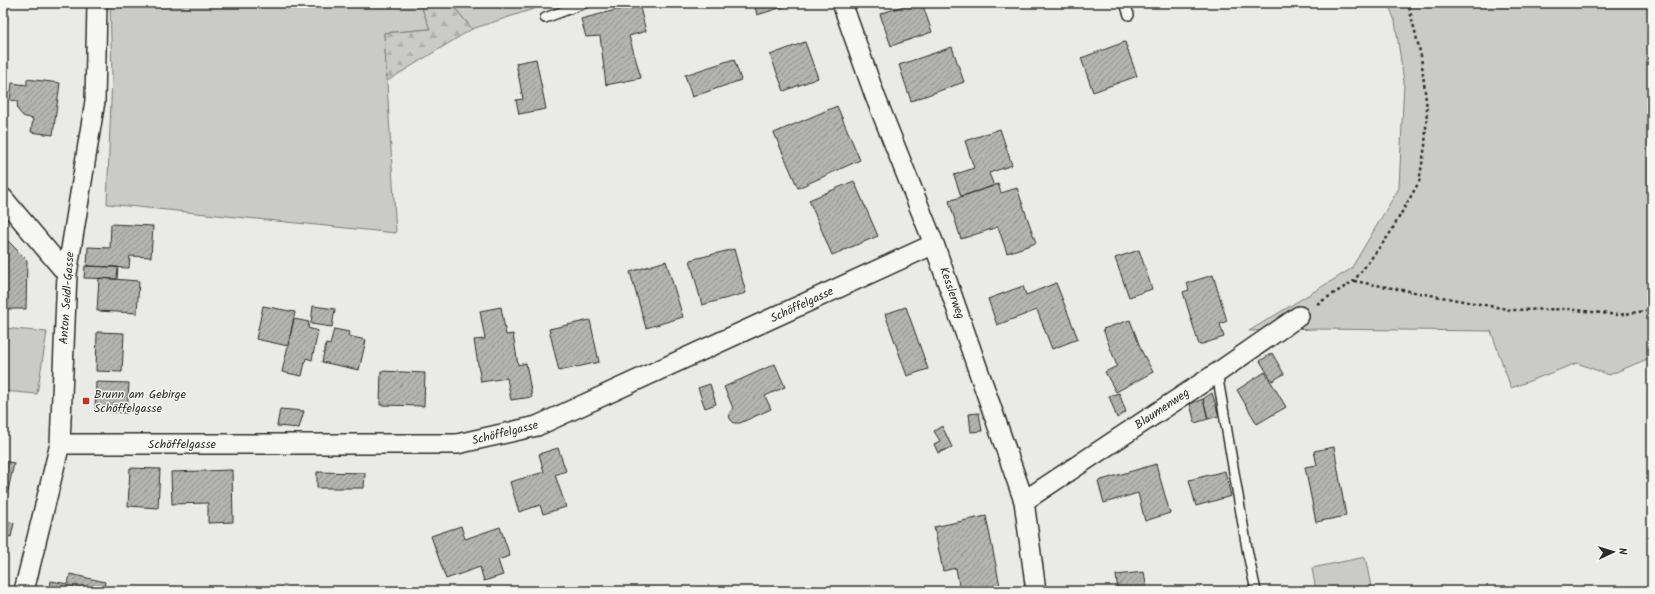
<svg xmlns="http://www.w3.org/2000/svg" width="1655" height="594" font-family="Kalam,sans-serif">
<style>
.grass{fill:#cacac7;stroke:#7a7a79}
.forest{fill:url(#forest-firs);stroke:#7a7a79}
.building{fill:url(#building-hatch);stroke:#2b2b2b}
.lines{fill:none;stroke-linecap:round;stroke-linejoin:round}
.service-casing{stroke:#2b2b2b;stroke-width:12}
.minor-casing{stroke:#2b2b2b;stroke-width:22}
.path{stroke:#2b2b2b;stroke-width:2.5;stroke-dasharray:3 3;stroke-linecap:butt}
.service{stroke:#f6f6f2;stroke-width:9}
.minor{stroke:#f6f6f2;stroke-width:19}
.poi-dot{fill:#c8321e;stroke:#f6f6f2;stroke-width:1.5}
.labels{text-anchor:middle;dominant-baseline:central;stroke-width:3;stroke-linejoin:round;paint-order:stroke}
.street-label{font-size:12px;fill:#2b2b2b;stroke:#f6f6f2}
.poi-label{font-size:12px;fill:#2b2b2b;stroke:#f6f6f2;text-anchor:start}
</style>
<defs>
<pattern id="forest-firs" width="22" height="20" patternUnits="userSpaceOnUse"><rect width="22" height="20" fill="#cacac7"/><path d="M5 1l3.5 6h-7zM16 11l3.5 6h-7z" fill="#aeaeab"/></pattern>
<pattern id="building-hatch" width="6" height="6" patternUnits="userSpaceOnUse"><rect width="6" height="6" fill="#b4b4b1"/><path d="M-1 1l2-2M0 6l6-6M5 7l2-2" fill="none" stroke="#939390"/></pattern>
</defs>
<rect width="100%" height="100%" fill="#eaeae6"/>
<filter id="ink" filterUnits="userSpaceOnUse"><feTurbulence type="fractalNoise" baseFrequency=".025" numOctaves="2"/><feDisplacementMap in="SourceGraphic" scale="8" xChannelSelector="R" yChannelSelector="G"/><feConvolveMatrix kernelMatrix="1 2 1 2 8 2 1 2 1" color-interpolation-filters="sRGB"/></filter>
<g filter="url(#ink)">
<path class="grass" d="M110 3H420L430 29 384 33 396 233 107 204 112 75Z
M451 3H552L472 29Z
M1388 3H1652V357L1609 375 1577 363 1511 388 1491 331 1318 329 1249 331 1351 269 1399 188 1404 82 1395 21Z
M3 328 47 332 37 394 3 391Z
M1365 557 1372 591H1316L1312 568Z"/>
<path class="forest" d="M420 3H451L472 29 387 81 384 33 430 29Z"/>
<path class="building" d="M754 3H796L757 15Z
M912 3H922L932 32 891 46 880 14Z
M639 4 646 31 629 36 641 78 606 85 600 36 586 37 581 19Z
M805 42 818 78 784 91 770 55Z
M1125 42 1137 76 1093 92 1081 58Z
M952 47 964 82 911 101 899 65Z
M536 59 546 109 519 114 516 100 523 99 516 63Z
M734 59 741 80 692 97 685 75Z
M27 79 60 83 53 135 31 132 33 119 23 116 18 110 17 101 10 100 12 83 27 85Z
M837 106 860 160 798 188 774 133Z
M1000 129 1012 165 989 173 994 186 961 196 954 175 974 168 965 141Z
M854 181 878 236 832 255 809 200Z
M998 184 1001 193 1017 188 1036 243 1007 253 998 227 961 239 949 201Z
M111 224 153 226 151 257 130 256 129 268 87 266 88 247 110 248Z
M7 240 27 260 26 309H3V244Z
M734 249 746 293 702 305 690 260Z
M1139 250 1152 289 1129 297 1115 258Z
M666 261 683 317 646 328 630 272Z
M85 266 118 267 117 279 84 278Z
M1213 275 1227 321 1220 324 1224 337 1199 345 1183 292 1189 290 1187 283Z
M99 278 139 281 137 313 97 311Z
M1056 283 1078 339 1052 349 1037 310 997 325 988 299 1023 286 1026 295Z
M263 306 295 312 288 346 256 339Z
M313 306 335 309 332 327 311 324Z
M501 307 506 335 513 334 518 365 526 363 532 397 511 400 507 378 481 382 474 340 485 339 480 311Z
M906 307 928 369 907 376 885 314Z
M294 319 309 322 308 328 318 331 312 360 306 358 302 376 282 372Z
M590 320 599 362 559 371 549 329Z
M1130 320 1142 352 1153 372 1116 392 1105 372 1117 366 1103 329Z
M334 329 349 332 348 336 366 340 359 370 322 362 326 344 330 345Z
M97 332 124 333 122 372 96 371Z
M1272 353 1284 374 1272 381 1260 361Z
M775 364 785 387 765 396 771 409 740 423H734L730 419 729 414 733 408 724 387Z
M381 371 425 373 424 406 380 405Z
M1265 372 1286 407 1257 424 1237 390Z
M96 382 129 383 127 413 95 411Z
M710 384 716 404 705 408 698 388Z
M1119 393 1126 412 1117 418 1109 396Z
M1212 393 1219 416 1208 419 1203 399Z
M1203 399 1208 419 1195 423 1190 404Z
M280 409 304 411 299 428 277 426Z
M979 413 982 431 971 432 969 414Z
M942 426 952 447 938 453 934 444 940 441 934 431Z
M1334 447 1346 516 1316 522 1305 467 1317 465 1314 451Z
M558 448 566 471 555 475 566 507 543 514 540 505 519 512 510 482 544 472 539 454Z
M3 461 14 463 4 509 3 508Z
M1156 464 1170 513 1145 521 1138 493 1104 503 1098 481Z
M130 468 160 469 158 508 128 506Z
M232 470 233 522 208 523V503L172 504 171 472Z
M1225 471 1231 496 1196 506 1189 480Z
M317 472 365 473 364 488H317Z
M986 516 1001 591H960L956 568 943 571 934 527Z
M3 520 14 523 11 537 3 535Z
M461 526 465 539 500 527 510 556 498 560 503 575 484 581 480 567 446 579 431 536Z
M1144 572 1147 590 1118 591 1116 575Z
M70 574 105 582 103 591H49L51 581 68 584Z"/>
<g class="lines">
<defs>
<path id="service" d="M1125 3 1129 15
M545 18 585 3
M1217 373 1248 554 1256 591"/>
<path id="minor" d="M842 3 875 96 934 244 1024 501 1036 591
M3 198 67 274
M60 444H457L537 426 934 244
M1024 501 1217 373 1299 316
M24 591 60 444 67 274 95 101 97 3"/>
</defs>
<use href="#service" class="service-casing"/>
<use href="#minor" class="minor-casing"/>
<path class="path" d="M1354 281 1512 310 1568 309 1618 315 1652 310
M1317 304 1354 281 1389 235 1419 182 1425 146 1427 109 1421 56 1408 3"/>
<use href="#service" class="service"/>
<use href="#minor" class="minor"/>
</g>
</g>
<rect class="poi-dot" x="82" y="397" width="8" height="8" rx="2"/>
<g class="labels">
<g class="street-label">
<text transform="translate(952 293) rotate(71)">Kesslerweg</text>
<text transform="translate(67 298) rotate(-86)">Anton Seidl-Gasse</text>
<text transform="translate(802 305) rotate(-25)">Schöffelgasse</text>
<text transform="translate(1162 409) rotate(-34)">Blaumenweg</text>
<text transform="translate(505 433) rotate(-14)">Schöffelgasse</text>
<text x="182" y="444">Schöffelgasse</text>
</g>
<g class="poi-label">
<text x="94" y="394">Brunn am Gebirge<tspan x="94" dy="14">Schöffelgasse</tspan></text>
</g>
</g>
<rect width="1655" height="594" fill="none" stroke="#f6f6f2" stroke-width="16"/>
<rect x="8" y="8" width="1639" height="578" fill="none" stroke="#2b2b2b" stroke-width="1.5" filter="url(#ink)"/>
<g transform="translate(1613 552) rotate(86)" stroke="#f6f6f2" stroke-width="3" paint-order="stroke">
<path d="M0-3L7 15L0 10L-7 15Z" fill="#2b2b2b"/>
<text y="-6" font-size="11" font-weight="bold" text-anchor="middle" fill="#2b2b2b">N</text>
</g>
</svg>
